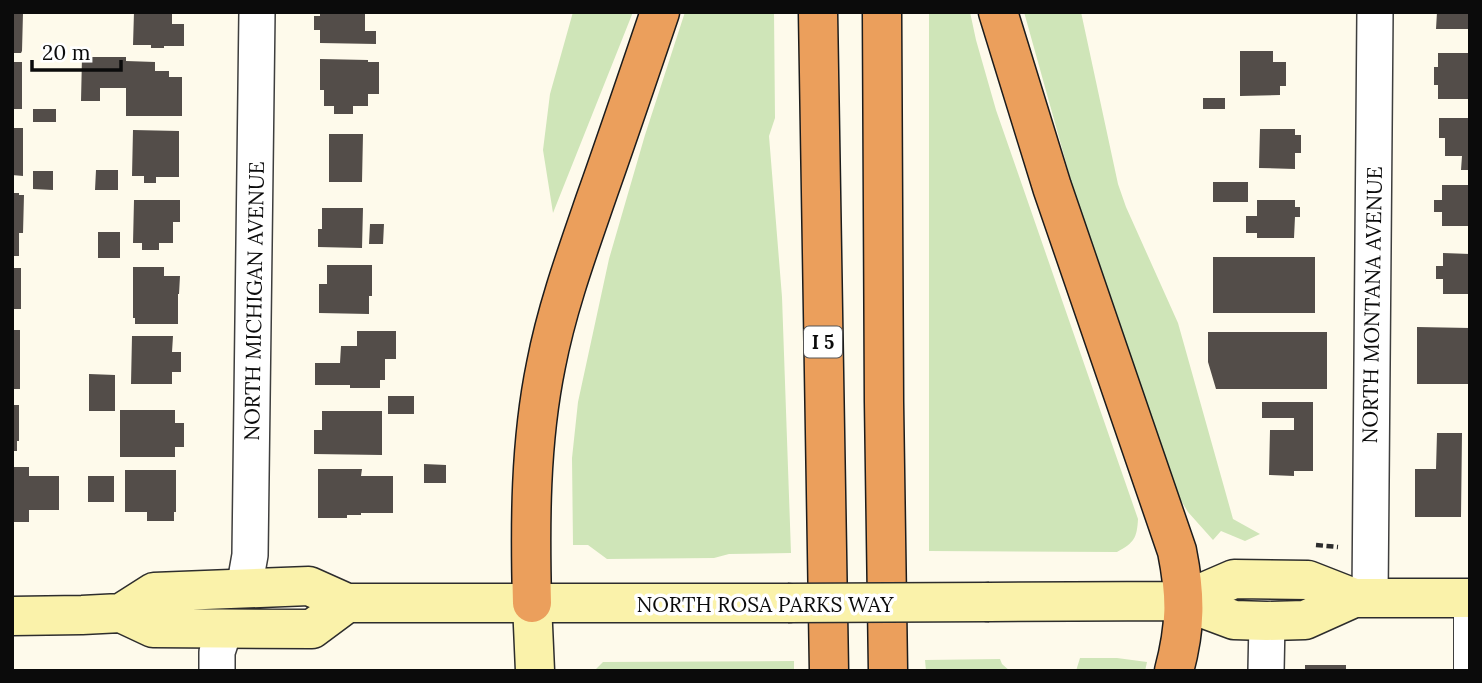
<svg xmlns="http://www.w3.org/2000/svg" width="1482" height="683" font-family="Lora,serif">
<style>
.green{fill:#cfe5b8}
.building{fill:#534d49}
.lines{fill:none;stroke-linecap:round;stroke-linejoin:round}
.lane-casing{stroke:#3e3e3e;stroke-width:20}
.street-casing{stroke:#3e3e3e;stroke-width:38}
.secondary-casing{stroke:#2d2d2d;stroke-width:41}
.highway-casing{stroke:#1c1c1c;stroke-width:41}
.path{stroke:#2d2d2d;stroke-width:4.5;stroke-dasharray:7 3.5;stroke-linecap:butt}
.lane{stroke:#fff;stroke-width:18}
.street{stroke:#fff;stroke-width:35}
.secondary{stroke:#faf2aa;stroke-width:38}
.highway{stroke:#eb9f5c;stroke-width:38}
.secondary-bridge-casing{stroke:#2d2d2d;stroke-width:41;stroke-linecap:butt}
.secondary-bridge{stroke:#faf2aa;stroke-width:38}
.labels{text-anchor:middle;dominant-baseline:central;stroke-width:7;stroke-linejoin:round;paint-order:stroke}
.shield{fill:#fff;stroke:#545454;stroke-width:2}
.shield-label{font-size:19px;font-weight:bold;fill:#0b0b0b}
.street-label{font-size:21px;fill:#0b0b0b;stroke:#fff}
</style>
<rect width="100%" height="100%" fill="#fefaeb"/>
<path class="green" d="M573 12H633L553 213 543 150 550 94Z
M685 12H774L775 118 769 136 782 297 791 553 729 554 714 558 607 559 588 545H573L572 458 578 402 609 259 645 135Z
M929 12H970L976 40 996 110 1138 519C1137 538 1134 543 1117 552L929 551Z
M1024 12H1081L1118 184 1126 207 1178 323 1233 519 1260 534 1245 541 1221 531 1213 540 1188 512 1172 486 1079 209Z
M1080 658H1117L1147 662 1145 671H1076Z
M1000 659 1002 664 1010 671H926L925 660Z
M794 661V671H594L603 662Z"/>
<path class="building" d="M12 12 23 13 22 51 21 53H12Z
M134 12H172V24H184V46H164V48H151V45H133Z
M320 12H365V31H376V44L320 43V30H314V16H320Z
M1437 12H1470V29H1436Z
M1240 51H1273V62H1286V86H1280V95L1240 96Z
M1438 53H1470V99H1438V85H1434V67H1438Z
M82 57H126V61L155 62V71H169V77H182V116H126V88H100V101H81Z
M320 59 368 60V62H379V94H368V106H353V114H334V106H324V90H320Z
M12 62H22V109H12Z
M1203 98H1225V109H1203Z
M33 109H56V122H33Z
M1439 118H1470V170H1461L1462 156H1445V138H1439Z
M12 128H23V176L12 175Z
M1260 129H1295V135H1301V153H1295V169L1259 168Z
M133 130 179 131V177H156V183H144V176H132Z
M329 134H363L362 182H329Z
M96 170H118V190H95Z
M33 171H53V190L33 189Z
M1213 182H1248V202H1213Z
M1442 185H1470V226H1442V212H1434V200H1442Z
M12 193H19V195H24L23 233H19V256H12Z
M134 200H180V222H173V243H159V250H142V243H133Z
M1257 200H1295V207H1300V217H1295L1294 238H1257V233H1246V216H1257Z
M322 208H363L362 248 318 247V229H322Z
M370 224H384L383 244H369Z
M98 232H120V258H98Z
M1443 253 1470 254V294H1443V279H1436V266H1443Z
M1213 257H1315V313H1213Z
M327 265H372V296H369V314L319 313V284H327Z
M133 267H164V276H180L179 294H178V324H135V318H133Z
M12 268H21V309H12Z
M1417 327 1470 328V384H1417Z
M12 330H20V389H12Z
M357 331H396V359H385V380H380V388H350V385H315V363H340L341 346H357Z
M1208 332H1327V389H1216L1208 362Z
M132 336H173L172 352H181V372H172V384H131Z
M89 374 115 375V411H89Z
M388 396H414V414H388Z
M1262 402H1313V471H1294V476L1269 475 1270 430H1294V418H1262Z
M12 405H19V441H17V451H12Z
M120 410H175V423H184V447H175V457H120Z
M322 411H382V455L314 454V430H322Z
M1437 433H1462L1461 517H1415V469H1436Z
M424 464 446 465V483H424Z
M12 467H29V476H59V510H29V522H12Z
M318 469H362L361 476H393V513H361V515H347V518H318Z
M125 470H176V512H174V521H147V512H125Z
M88 476H114V502H88Z
M1305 665H1346V671H1305Z"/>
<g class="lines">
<defs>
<path id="lane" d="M1463 671V598"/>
<path id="street" d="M244 589 250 555 257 12
M1370 598 1375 12
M217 671V652L225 628
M1266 671 1267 621"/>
<path id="secondary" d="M1183 601 1234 579 1308 580 1354 598
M989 602 1183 601 1234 620 1267 621 1305 620 1354 598H1470
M532 603 535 671
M121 613 153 628 312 629 347 603
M12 616 82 615 121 613 154 592 309 586 347 603H788"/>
<path id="highway" d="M818 12 829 671
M882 12 884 402 888 671
M998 12 1052 187 1177 551C1186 596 1186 626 1174 671
M532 603C530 524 530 443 546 365 557 308 577 253 596 198 618 136 639 74 660 12"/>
</defs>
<use href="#lane" class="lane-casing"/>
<use href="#street" class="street-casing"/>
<use href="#secondary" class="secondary-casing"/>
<use href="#highway" class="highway-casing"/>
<path class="path" d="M1316 545 1338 547"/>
<use href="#lane" class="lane"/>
<use href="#street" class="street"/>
<use href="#secondary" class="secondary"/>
<use href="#highway" class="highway"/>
<defs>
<path id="secondary-bridge" d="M788 603 989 602"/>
</defs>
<use href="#secondary-bridge" class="secondary-bridge-casing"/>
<use href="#secondary-bridge" class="secondary-bridge"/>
</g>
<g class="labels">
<rect class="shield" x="804" y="326.5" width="38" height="31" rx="5"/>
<g class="shield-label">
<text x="823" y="342">I 5</text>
</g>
<g class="street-label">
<text transform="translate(254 301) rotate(-89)">NORTH MICHIGAN AVENUE</text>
<text transform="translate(1372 305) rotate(-89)">NORTH MONTANA AVENUE</text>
<text x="765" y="604">NORTH ROSA PARKS WAY</text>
</g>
</g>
<rect width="1482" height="683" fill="none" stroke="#0b0b0b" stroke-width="28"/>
<path d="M32 60v10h89v-10" fill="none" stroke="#0b0b0b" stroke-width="3.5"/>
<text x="42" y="60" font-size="21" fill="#0b0b0b" stroke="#ffffff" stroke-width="5" paint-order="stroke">20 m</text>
</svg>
